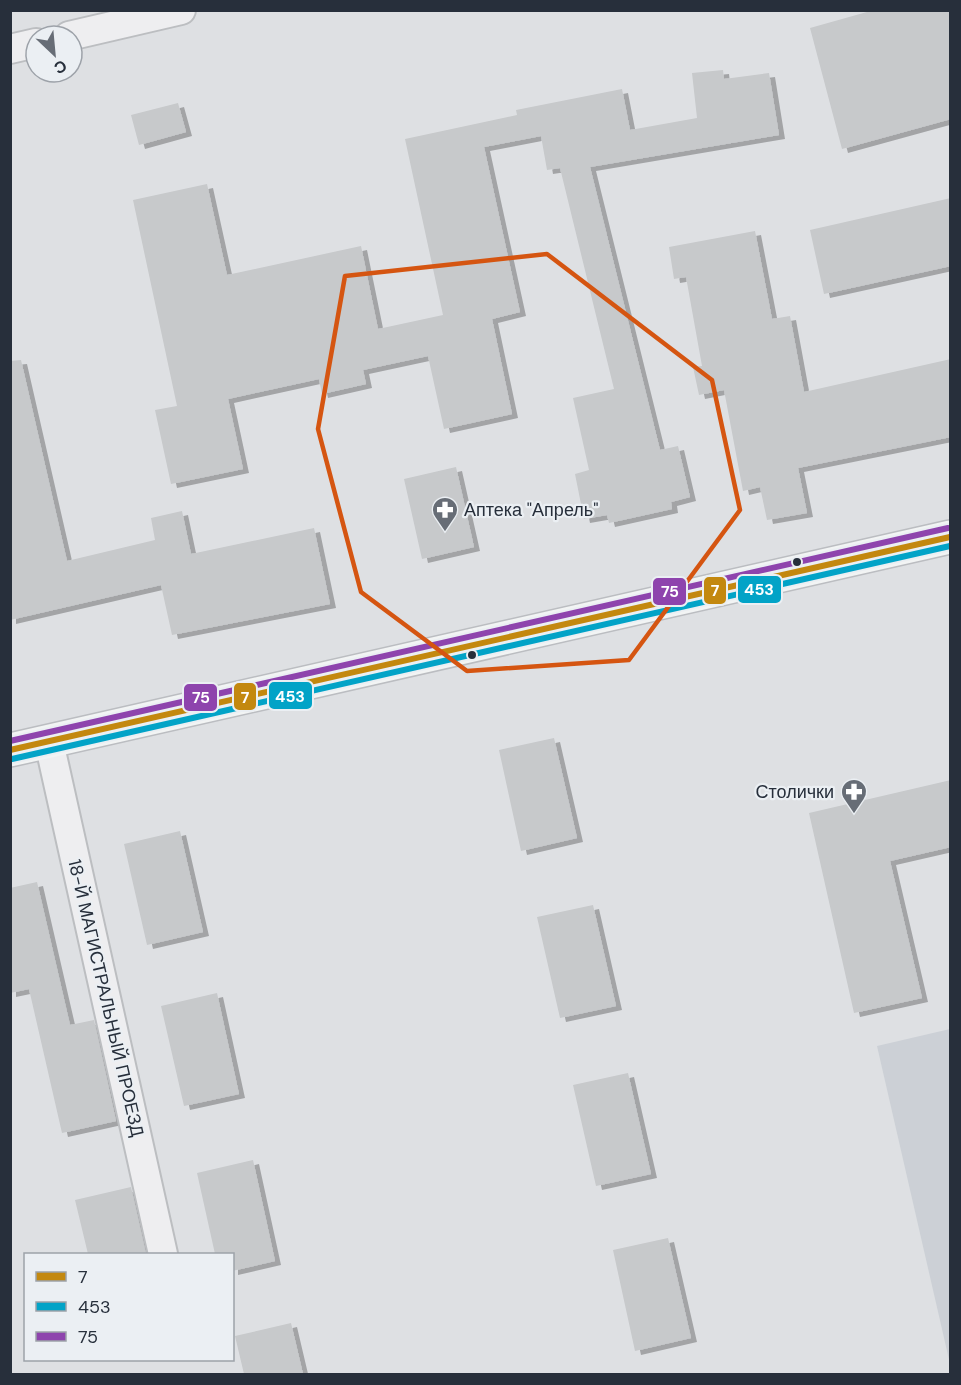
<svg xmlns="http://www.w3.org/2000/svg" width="961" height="1385" font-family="'DM Sans',sans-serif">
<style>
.built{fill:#ccd0d6}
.building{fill:#c7c9cb;filter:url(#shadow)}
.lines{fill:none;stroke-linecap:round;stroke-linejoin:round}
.minor-casing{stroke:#bcbec1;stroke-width:32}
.primary-casing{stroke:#bbbdc1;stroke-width:36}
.minor{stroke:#eeeef0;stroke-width:28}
.primary{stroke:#f2f4f4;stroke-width:33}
.bus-1-casing{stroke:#ebeff3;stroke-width:10}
.bus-2-casing{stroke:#ebeff3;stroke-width:10}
.bus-3-casing{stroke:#ebeff3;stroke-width:10}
.bus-1{stroke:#c3880f;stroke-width:6}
.bus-2{stroke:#02a3c7;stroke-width:6}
.bus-3{stroke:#8e44ad;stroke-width:6}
.marked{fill:none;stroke:#d55511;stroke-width:4.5;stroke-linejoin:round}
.bus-dot{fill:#272f3b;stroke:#ebeff3;stroke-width:2}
.labels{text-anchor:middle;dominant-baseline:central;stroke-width:4.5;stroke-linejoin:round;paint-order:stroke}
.poi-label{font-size:18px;fill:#272f3b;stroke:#ebeff3;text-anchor:start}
.street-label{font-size:18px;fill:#272f3b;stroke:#ebeff3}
.line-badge{stroke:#ebeff3;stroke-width:2}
.badge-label{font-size:16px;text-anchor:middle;font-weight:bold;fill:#fff}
</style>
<defs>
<filter id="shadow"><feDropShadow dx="6" dy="4" stdDeviation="0" flood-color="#0004"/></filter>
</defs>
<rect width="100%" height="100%" fill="#dee0e3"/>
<path class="built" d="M950 1029V1364L877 1046Z"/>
<path class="building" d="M874 10H951V119L842 149 810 28Z
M723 70 724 79 769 73 779 135 590 167 660 450 678 446 690 497 671 502 672 509 609 523 607 515 584 519 575 474 589 470 573 398 614 389 560 168 547 170 541 136 484 147 520 312 492 319 512 414 444 429 428 356 363 370 366 384 322 394 319 379 228 399 243 469 171 484 155 410 177 406 133 200 207 184 227 275 361 246 378 329 443 315 405 139 517 115 516 110 622 89 630 130 697 118 692 73Z
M178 103 186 132 139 145 131 115Z
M951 198V266L824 294 810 230Z
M755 231 772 319 790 316 804 392 951 359V437L798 468 807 513 767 520 760 487 743 491 724 390 699 395 693 367 702 366 686 277 674 279 669 247Z
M21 360 67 561 155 540 151 518 182 511 191 554 314 528 330 604 172 635 161 585 10 620V361Z
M456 467 474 547 422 559 404 479Z
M554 738 577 838 521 851 499 750Z
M951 780V847L890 861 922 998 854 1013 809 813Z
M180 831 203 932 147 945 124 844Z
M37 882 70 1025 94 1020 116 1121 62 1133 29 989 10 993V888Z
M593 905 616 1006 560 1018 537 917Z
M217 993 239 1094 184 1106 161 1006Z
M628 1073 651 1174 596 1186 573 1085Z
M253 1160 275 1261 232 1271V1254H215L197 1173Z
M131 1187 146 1254H88L75 1200Z
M668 1238 691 1338 635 1351 613 1250Z
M291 1323 303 1374H244L235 1336Z"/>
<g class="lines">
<defs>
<path id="minor" d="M69 36 181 10
M10 49 36 43
M49 742 163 1254"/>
<path id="primary" d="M10 750 950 537"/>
</defs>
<use href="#minor" class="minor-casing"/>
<use href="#primary" class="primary-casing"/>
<use href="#minor" class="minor"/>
<use href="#primary" class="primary"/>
<defs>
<path id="bus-1" d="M10 750 950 537"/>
<path id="bus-2" d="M12 759 950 546"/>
<path id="bus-3" d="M10 741 948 528"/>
</defs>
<use href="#bus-1" class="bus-1-casing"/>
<use href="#bus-2" class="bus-2-casing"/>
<use href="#bus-3" class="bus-3-casing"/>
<use href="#bus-1" class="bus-1"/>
<use href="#bus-2" class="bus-2"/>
<use href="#bus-3" class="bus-3"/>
</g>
<path class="marked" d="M547 254 712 380 740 510 629 660 467 671 361 592 318 429 345 276Z"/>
<defs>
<symbol id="pharmacy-pin" viewBox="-11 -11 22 30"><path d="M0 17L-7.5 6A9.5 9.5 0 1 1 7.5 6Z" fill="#676d76" stroke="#ebeff3"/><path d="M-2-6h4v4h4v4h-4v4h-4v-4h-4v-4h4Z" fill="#fff"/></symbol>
</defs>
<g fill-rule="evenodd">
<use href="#pharmacy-pin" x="430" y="495" width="30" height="40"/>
<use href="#pharmacy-pin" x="839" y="777" width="30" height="40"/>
</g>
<g class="bus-dot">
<circle cx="797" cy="562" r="5"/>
<circle cx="472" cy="655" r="5"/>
</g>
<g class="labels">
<g class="poi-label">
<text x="464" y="510">Аптека "Апрель"</text>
<text x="834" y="792" text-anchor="end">Столички</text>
</g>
<g class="street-label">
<text transform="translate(106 998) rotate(77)">18-Й МАГИСТРАЛЬНЫЙ ПРОЕЗД</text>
</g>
</g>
<g class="line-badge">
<rect x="737" y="575" width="45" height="29" rx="6" fill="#02a3c7"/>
<rect x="703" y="576" width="24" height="29" rx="6" fill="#c3880f"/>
<rect x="652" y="577" width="35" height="29" rx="6" fill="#8e44ad"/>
<rect x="268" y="681" width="45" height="29" rx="6" fill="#02a3c7"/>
<rect x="233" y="682" width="24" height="29" rx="6" fill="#c3880f"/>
<rect x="183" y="683" width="35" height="29" rx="6" fill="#8e44ad"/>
</g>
<g class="badge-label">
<text x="759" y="595">453</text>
<text x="715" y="596">7</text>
<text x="670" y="597">75</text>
<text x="290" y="702">453</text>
<text x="245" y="703">7</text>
<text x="201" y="703">75</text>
</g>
<rect width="961" height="1385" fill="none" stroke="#272f3b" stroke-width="24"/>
<rect x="24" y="1253" width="210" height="108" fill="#ebeff3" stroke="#9da2a9" stroke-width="1.5"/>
<rect x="36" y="1272" width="30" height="9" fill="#c3880f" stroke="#9da2a9" stroke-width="1.5"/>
<text x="78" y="1283" font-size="18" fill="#272f3b">7</text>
<rect x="36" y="1302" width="30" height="9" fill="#02a3c7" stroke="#9da2a9" stroke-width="1.5"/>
<text x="78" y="1313" font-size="18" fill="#272f3b">453</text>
<rect x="36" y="1332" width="30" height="9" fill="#8e44ad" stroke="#9da2a9" stroke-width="1.5"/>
<text x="78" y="1343" font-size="18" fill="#272f3b">75</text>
<g transform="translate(54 54) rotate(154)"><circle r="28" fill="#ebeff3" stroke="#9da2a9" stroke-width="1.5"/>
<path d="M0-4.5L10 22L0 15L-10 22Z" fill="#676d76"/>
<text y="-9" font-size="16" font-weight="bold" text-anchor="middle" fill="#272f3b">С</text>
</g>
</svg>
